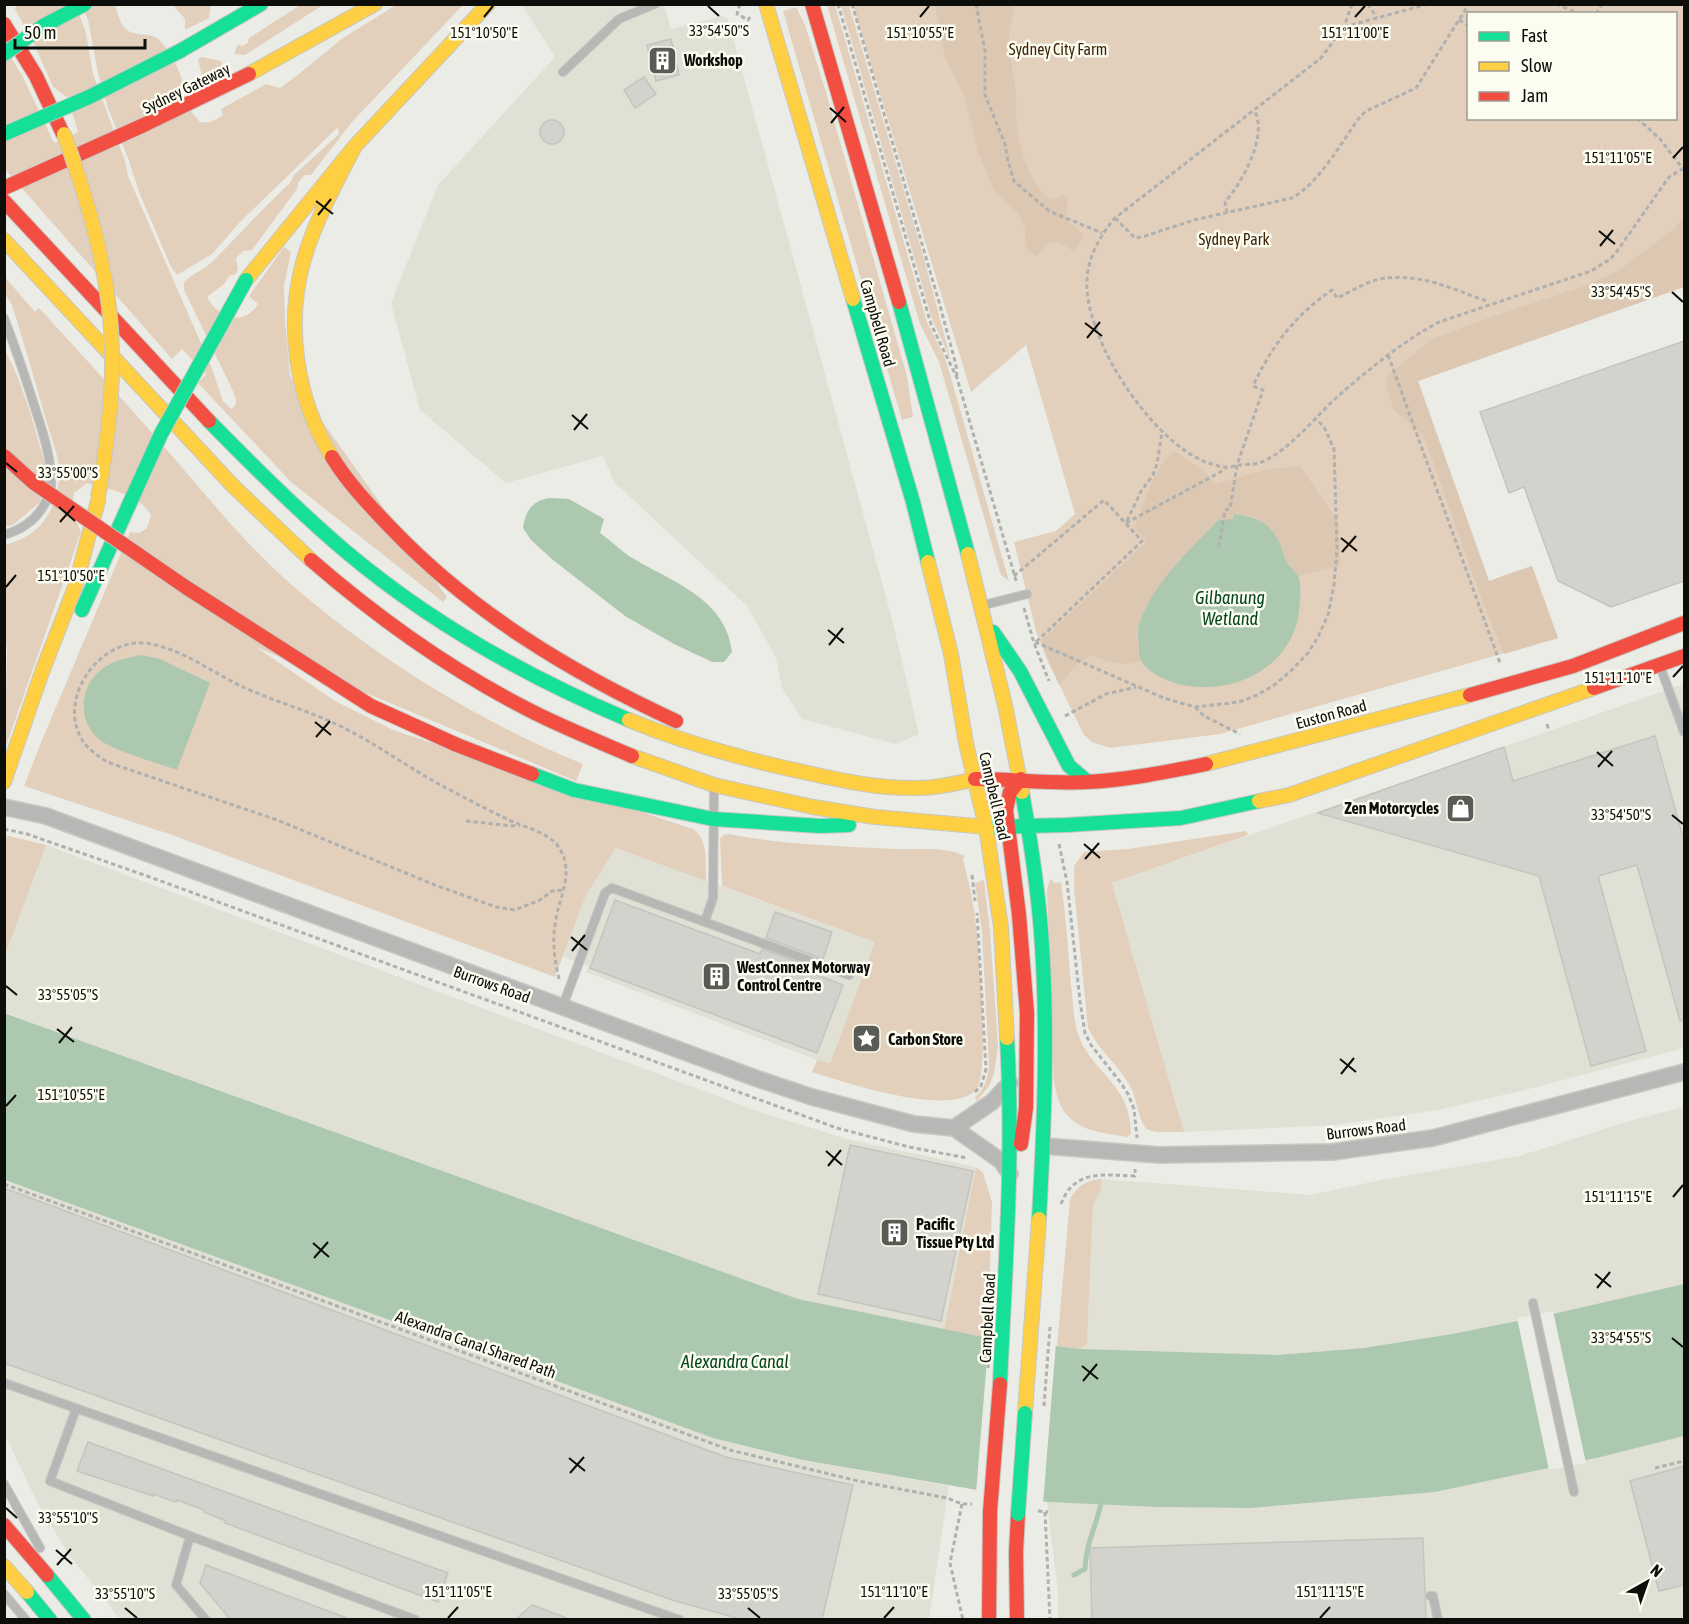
<svg xmlns="http://www.w3.org/2000/svg" width="1689" height="1624" font-family="'Asap Condensed',sans-serif">
<style>
.built{fill:#e0e0d4}
.green{fill:#e2d0bd;fill-rule:evenodd}
.forest{fill:#dcc8b2}
.water{fill:#acc8af}
.pier{fill:#ecece6}
.lines{fill:none;stroke-linecap:round;stroke-linejoin:round}
.stream{stroke:#acc8af;stroke-width:5}
.building{fill:#d3d2cd;stroke:#c5c4bf;stroke-width:1.5}
.lane-casing{stroke:#c7c7c3;stroke-width:10}
.street-casing{stroke:#c7c7c3;stroke-width:18}
.fast-casing{stroke:#c7c7c3;stroke-width:16}
.slow-casing{stroke:#c7c7c3;stroke-width:16}
.jam-casing{stroke:#c7c7c3;stroke-width:16}
.path{stroke:#b0b0ae;stroke-width:3;stroke-dasharray:4.5 3;stroke-linecap:butt}
.lane{stroke:#b7b8b6;stroke-width:8}
.street{stroke:#b7b8b6;stroke-width:15}
.fast{stroke:#16e098;stroke-width:14}
.slow{stroke:#ffcf43;stroke-width:14}
.jam{stroke:#f24e42;stroke-width:14}
.fast-bridge-casing{stroke:#c7c7c3;stroke-width:16;stroke-linecap:butt}
.slow-bridge-casing{stroke:#c7c7c3;stroke-width:16;stroke-linecap:butt}
.jam-bridge-casing{stroke:#c7c7c3;stroke-width:16;stroke-linecap:butt}
.path-bridge{stroke:#b0b0ae;stroke-width:3;stroke-dasharray:4.5 3;stroke-linecap:butt}
.fast-bridge{stroke:#16e098;stroke-width:14}
.slow-bridge{stroke:#ffcf43;stroke-width:14}
.jam-bridge{stroke:#f24e42;stroke-width:14}
.ticks{fill:none;stroke:#0d0d09;stroke-width:2}
.labels{text-anchor:middle;dominant-baseline:central;stroke-width:5;stroke-linejoin:round;paint-order:stroke}
.park-label{font-size:16px;fill:#3d2408;stroke:#fcfcf0}
.poi-label{font-size:16px;font-weight:bold;fill:#0d0d09;stroke:#fcfcf0;text-anchor:start}
.street-label{font-size:16px;fill:#0d0d09;stroke:#fcfcf0}
.water-label{font-size:18px;font-style:italic;fill:#04461c;stroke:#fcfcf0}
.ticks-label{font-size:15px;text-anchor:middle;fill:#0d0d09;stroke:#fcfcf0;stroke-width:5;stroke-linejoin:round;paint-order:stroke}
</style>
<rect width="100%" height="100%" fill="#ecece6"/>
<path class="built" d="M522 5H664L671 29 722 16 728 19 893 623 919 734 896 744 802 719 782 688 776 658 748 607 614 482 603 456 506 483 420 410 391 303 438 185 555 57Z
M1684 684V1048L1525 1090 1438 1110 1335 1125 1184 1132 1112 883Z
M46 845 760 1112 847 1139 976 1167 944 1330 798 1299 5 1013 4 955Z
M616 848 875 942 830 1065 586 972 588 966 563 957 586 895Z
M1684 1107V1284L1557 1313 1452 1334 1363 1348 1277 1355 1081 1349 1087 1344 1093 1204 1101 1190 1102 1179 1311 1195 1381 1180 1519 1156 1629 1121Z
M4 1180 713 1438 803 1460 949 1486 929 1619H120L70 1556 38 1504 5 1435Z
M1684 1436V1619H1058V1593L1047 1502 1157 1507 1251 1508 1435 1492 1601 1457Z"/>
<path class="green" d="M17 5H76L86 33 93 74 125 161 128 176 211 366 223 401 231 409 235 406 236 400 233 391 184 290V282C193 273 204 270 214 260 239 235 263 208 290 183L294 175 339 134 338 127 241 221 212 254 177 275 171 267 139 192 128 158 108 108 98 73 88 20 81 5H115C117 11 119 21 124 27 130 36 145 33 155 37 166 42 182 73 183 85 184 90 182 95 182 100L200 122C209 124 215 120 223 115L221 109 266 84 280 88 295 77 343 38 396 5H463L352 122 311 175H305L298 183 297 189 252 250 243 251 236 258 238 269 235 275H230L224 284 207 297C218 318 244 327 258 304L249 296 284 247 291 252 284 286 285 322 290 376 447 597 443 602 291 482 198 383 206 374 182 349 172 359 5 169 4 47 22 75 54 143 78 132 68 98 53 87 35 46 15 9Z
M173 5H211L209 18 185 30V19Z
M300 5H323L245 55 234 54 238 44 242 46 248 43 249 38Z
M827 5H835L927 322 945 358 950 374 1009 581 1001 575 999 569 944 379 939 362 920 324Z
M841 5H849L923 255 951 360 932 319Z
M853 5H1684V287L1418 381 1489 581 1532 566 1558 638 1220 734 1110 748 1092 742 1084 735 1048 662 1036 631 1014 542 1056 531 1075 514 1026 345 971 392ZM1468 14H1676V118H1468Z
M796 7 805 25 825 89 907 376 913 417 902 420 783 11Z
M202 57 222 61 221 72 201 82V72L198 59Z
M5 277 35 312 39 308C84 357 129 406 173 457 211 501 249 548 293 586 379 660 478 721 583 764L576 781 256 647 335 701 393 730 693 829C709 840 705 863 706 881L616 848 586 895 555 977 172 835 24 786 42 740 130 532 139 533 147 528 151 516C141 494 108 489 87 483L74 493 71 510 81 532 5 749 7 650 4 625 5 545C38 537 56 513 59 479 61 460 51 438 46 420 35 382 24 343 12 305L5 294Z
M4 348 17 375 30 412 48 474 39 503 13 525 5 526Z
M1246 831 1248 835 1112 883 1184 1132C1175 1131 1153 1134 1147 1129 1140 1125 1136 1098 1132 1090 1121 1067 1099 1051 1088 1028L1074 888V866L1084 852 1128 849Z
M729 834C784 845 841 846 896 849 919 850 944 846 965 856L963 858C968 881 974 903 976 926 979 951 990 1075 976 1090 949 1118 844 1082 812 1072L817 1060 830 1064 875 942 722 886 720 839 723 835Z
M5 835 46 845 5 955 4 835Z
M1050 879 1055 883 1061 882C1066 916 1068 950 1071 984 1073 1000 1073 1018 1078 1034 1092 1074 1131 1083 1131 1134L1127 1137C1103 1133 1073 1131 1061 1106 1057 1099 1056 1090 1054 1082L1047 891Z
M984 880 990 931 998 1046 994 1074 989 1086 977 1101 975 1097C985 1089 987 1079 989 1066L982 932 975 883Z
M976 1167 983 1173 992 1202 988 1338 944 1330Z
M1102 1179 1101 1190 1093 1204 1087 1344 1081 1349 1057 1346 1070 1199C1077 1186 1086 1180 1102 1179Z"/>
<path class="forest" d="M935 5H1014C1014 17 1008 29 1009 41 1010 60 1015 79 1016 97 1017 103 1015 110 1016 116 1018 144 1028 183 1051 200L1065 195 1068 199 1066 219 1084 235 1075 252 1060 243H1049L1036 256 1026 249 1025 229 1018 213 995 192 979 154 965 98 945 58Z
M1684 218V287L1418 381 1489 581 1532 566 1558 638 1504 654 1480 595 1424 436 1393 409 1385 379 1430 340 1491 317 1584 286 1618 271 1674 229Z
M1174 451 1202 470 1216 484 1267 469 1300 466 1338 521 1340 543V566L1298 576 1287 562 1271 529 1254 516 1235 514 1234 519 1218 520C1191 550 1143 591 1137 632 1136 641 1140 651 1141 660 1126 669 1106 660 1090 655L1075 667 1059 685 1041 641 1146 542 1135 527C1143 505 1155 465 1174 451Z"/>
<path class="water" d="M550 498 569 499 604 519 600 533C610 540 619 549 629 556 669 581 726 597 732 652L724 662H712L674 644 625 616 553 560 531 540 523 528C525 511 533 500 550 498Z
M1234 514C1257 517 1270 522 1280 544 1283 551 1284 559 1289 565 1292 568 1296 572 1298 576 1302 585 1300 602 1299 612 1292 669 1230 697 1178 684 1166 680 1147 673 1141 660 1139 657 1139 650 1139 647 1137 636 1137 626 1142 616 1157 579 1191 549 1218 520L1233 519Z
M141 655 160 659 210 683 177 770C157 763 115 751 100 740 77 722 79 686 102 669 114 660 127 658 141 655Z
M4 1013 798 1299 988 1338 1081 1349 1277 1355 1363 1348 1452 1334 1557 1313 1684 1284V1436L1601 1457 1435 1492 1251 1508 1157 1507 1047 1502 803 1460 713 1438 5 1180Z"/>
<path class="pier" d="M1553 1311 1586 1463 1549 1470 1517 1318Z
M989 1335 1056 1343 1043 1504 976 1493Z"/>
<g class="lines">
<path class="stream" d="M1074 1575 1085 1569C1086 1544 1095 1529 1101 1504"/>
</g>
<path class="building" d="M671 39 679 75 656 81 647 45Z
M644 77 656 94 635 108 624 90Z
M540 132a12 12 0 1 1 24 0a12 12 0 1 1-24 0Z
M1684 341V581L1611 607 1558 581 1524 487 1509 493 1480 412Z
M1655 736 1684 841V1020L1680 1021 1637 865 1598 876 1646 1051 1591 1066 1539 876 1318 813 1504 747 1513 781Z
M615 900 760 954 762 949 819 970 817 975 843 985 817 1053 590 968Z
M775 912 832 932 823 959 766 938Z
M850 1145 973 1171 941 1321 818 1294Z
M4 1188 726 1457 853 1485 822 1620H744L672 1600 4 1363Z
M88 1442 448 1573 438 1602 225 1523 226 1521 204 1512V1510L177 1500 176 1502 153 1494V1496L77 1471Z
M1684 1466V1585L1659 1591 1630 1481Z
M1423 1538 1426 1620H1092L1090 1548Z
M206 1565 347 1618V1620H231L200 1583Z
M532 1605 567 1618V1620H515Z"/>
<g class="lines">
<defs>
<path id="lane" d="M563 72 619 19 655 4
M4 318C16 349 26 379 36 411 44 436 52 460 51 487
M4 535C24 529 39 518 47 499
M984 605 1027 594
M1660 666 1684 732
M705 921 713 898 714 790
M562 1008 605 893 612 888 849 975
M1533 1303 1574 1492
M4 1383 680 1620
M76 1409 50 1481 190 1536 416 1620
M4 1484 40 1548
M190 1536 176 1585 206 1620
M4 1594 26 1620
M1430 1596H1433L1438 1620"/>
<path id="street" d="M4 807 46 816 758 1079 812 1097 914 1124 954 1128 1001 1161 1010 1174
M954 1128 992 1102 1010 1083
M1044 1146 1159 1155 1332 1152 1433 1138 1684 1072"/>
<path id="fast" d="M180 51 261 4
M853 299 913 502 928 562
M899 302 968 554
M209 421C253 466 297 510 344 550 429 622 527 677 629 720
M82 610 128 507
M993 632 1020 671 1069 766 1088 782
M532 774 574 790 713 819 820 826 849 825
M1022 792C1031 843 1039 894 1042 946 1048 1036 1044 1129 1039 1219
M986 827 1066 825 1181 818 1259 801
M1000 1384C1005 1269 1014 1154 1007 1038
M47 1575 84 1620
M27 1592 50 1620"/>
<path id="slow" d="M766 4 853 299
M249 74 375 4
M4 240 234 487 311 560
M246 280 355 146 488 4
M332 457C296 399 285 324 304 259 316 219 336 183 355 146
M968 554 1005 705 1022 792
M928 562 951 654 966 743 986 827 1001 927 1007 1038
M629 720C687 744 747 760 808 773 844 781 880 789 917 788 937 788 955 784 975 779
M632 756 714 785 813 807 875 817 986 827
M1206 764 1470 695
M4 782 42 672 75 587 98 501
M1259 801 1289 795 1594 688
M1025 1413 1039 1219
M4 1566 27 1592"/>
<path id="jam" d="M812 4 899 302
M4 24 36 76 63 134
M4 188 146 124 249 74
M4 201 209 421
M332 457C348 483 369 505 390 527 471 612 570 672 676 721
M311 560C379 619 455 673 535 713 567 729 600 742 632 756
M187 588 371 706 457 745 532 774
M1594 688 1684 656
M1470 695 1573 666 1684 623
M975 779C1012 779 1050 784 1087 782 1127 780 1167 772 1206 764
M1021 779 1010 792 1006 810 1019 915 1027 1013 1026 1108 1021 1144
M4 1525 47 1575
M989 1620 990 1512
M1017 1620 1016 1552 1018 1514"/>
</defs>
<use href="#lane" class="lane-casing"/>
<use href="#street" class="street-casing"/>
<use href="#fast" class="fast-casing"/>
<use href="#slow" class="slow-casing"/>
<use href="#jam" class="jam-casing"/>
<path class="path" d="M740 4 737 14 748 20 750 17
M838 4 931 324 957 378 1017 584
M852 4 939 302 956 365 957 376
M976 4 985 51V95L1005 144 1008 161 1014 181 1049 211 1102 233
M1352 4 1344 27 1321 58 1115 218C1078 262 1081 297 1104 348 1123 390 1175 463 1226 467 1230 468 1235 465 1239 465 1246 464 1255 465 1262 462 1292 448 1313 419 1337 397 1369 369 1402 342 1439 322L1591 271 1609 260 1615 254 1669 177 1684 168
M1368 4 1377 18
M1556 4 1580 14
M1596 14 1602 4
M1459 20 1468 25
M1344 27 1428 4
M1637 118 1660 139 1683 169
M1227 213 1225 202C1242 183 1269 134 1254 110
M1115 218 1135 238 1142 237 1194 220 1292 198C1319 183 1341 143 1359 118L1366 111 1416 88 1469 4
M1388 355 1500 663
M1127 521 1141 491 1153 475 1157 464 1162 432
M1126 523 1226 469
M1219 547 1225 510 1230 509 1237 465 1263 390 1253 386C1271 347 1295 315 1332 290L1337 298C1350 292 1366 282 1380 279 1420 272 1452 289 1489 302
M1014 576 1104 500 1142 541 1036 642
M1024 608 1034 643 1049 681
M1035 642 1164 698 1195 707 1239 702 1257 695 1273 686 1292 670 1308 653 1318 637 1328 615 1334 585 1337 549 1334 449 1324 427 1315 418
M1195 707 1204 716 1240 734
M1065 716 1106 694 1136 687
M1547 724 1549 731
M466 821 512 826 520 825
M4 829 27 834 147 876 837 1128 909 1147 967 1158
M1059 844 1067 882 1080 1001 1085 1033 1091 1045 1121 1083 1128 1094 1134 1109 1137 1138
M972 875 975 901
M559 979C555 962 552 943 555 925 558 899 574 876 561 851 552 832 524 828 507 819 488 810 469 800 450 790 411 770 376 743 336 724 306 710 273 701 243 687 211 672 180 647 144 643 100 640 61 694 79 734 85 748 96 754 107 762L277 820 435 885 496 907 515 910 540 900 552 891 564 890
M975 1092 981 1086 986 1069 977 913
M4 1184 730 1450 858 1481 947 1498 962 1504H972
M1061 1204C1074 1169 1103 1175 1135 1176V1169
M1655 1468 1684 1461
M962 1504 950 1563 963 1620
M1038 1511 1048 1512
M1045 1512 1050 1620"/>
<use href="#lane" class="lane"/>
<use href="#street" class="street"/>
<use href="#fast" class="fast"/>
<use href="#slow" class="slow"/>
<use href="#jam" class="jam"/>
<defs>
<path id="fast-bridge" d="M4 54 43 26 85 4
M4 134 89 97 180 51
M128 507 161 434 246 280
M1018 1514 1025 1413"/>
<path id="slow-bridge" d="M64 134C89 204 111 277 112 352 113 401 106 450 98 498"/>
<path id="jam-bridge" d="M4 456 34 483 187 588
M990 1512 1000 1384"/>
</defs>
<use href="#fast-bridge" class="fast-bridge-casing"/>
<use href="#slow-bridge" class="slow-bridge-casing"/>
<use href="#jam-bridge" class="jam-bridge-casing"/>
<path class="path-bridge" d="M988 1368 991 1322
M1044 1406 1050 1327"/>
<use href="#fast-bridge" class="fast-bridge"/>
<use href="#slow-bridge" class="slow-bridge"/>
<use href="#jam-bridge" class="jam-bridge"/>
</g>
<path class="ticks" d="M708 6 719 16M484 17 493 6M920 17 929 6M1355 17 1365 6M830 108 846 122M831 123 844 107M1673 158 1683 147M316 201 333 214M318 215 331 199M1599 231 1615 244M1600 246 1613 230M1672 292 1683 302M1085 323 1102 336M1087 338 1100 322M572 415 588 429M574 430 587 414M6 463 17 472M59 507 75 521M60 522 74 506M1341 538 1357 551M1342 552 1356 536M6 587 16 575M828 630 844 643M829 645 843 628M1673 677 1683 666M315 722 331 735M316 737 330 721M1597 752 1613 766M1598 767 1612 751M1672 815 1683 824M1084 844 1100 858M1085 859 1099 843M571 937 587 950M572 951 585 935M6 986 17 995M57 1029 74 1042M59 1043 72 1027M1340 1059 1356 1072M1341 1074 1354 1058M6 1106 16 1095M826 1151 842 1165M828 1166 841 1150M1673 1197 1683 1185M313 1243 329 1257M314 1258 328 1242M1595 1274 1611 1287M1597 1288 1610 1272M1672 1338 1683 1347M1082 1366 1098 1379M1083 1381 1097 1364M569 1458 585 1471M570 1473 584 1457M6 1508 17 1518M56 1550 72 1564M57 1565 71 1549M125 1608 137 1618M748 1608 760 1618M448 1618 458 1607M884 1618 894 1607M1320 1618 1330 1607"/>
<defs>
<symbol id="building-square" viewBox="-11 -11 22 22"><rect x="-9" y="-9" width="18" height="18" rx="4" fill="#5b5b56" stroke="#fcfcf0"/><path d="M-4-6H4V6H1V3H-1V6H-4ZM-2.5-4.3h1.7v1.8h-1.7ZM.8-4.3h1.7v1.8H.8ZM-2.5-1h1.7V.8h-1.7ZM.8-1h1.7V.8H.8Z" fill="#fff"/></symbol>
<symbol id="shop-square" viewBox="-11 -11 22 22"><rect x="-9" y="-9" width="18" height="18" rx="4" fill="#5b5b56" stroke="#fcfcf0"/><path d="M-5-2.5h2.3a2.7 3.5 0 0 1 5.4 0H5L5.5 6h-11ZM-1.5-2.5h3a1.5 2.3 0 0 0-3 0Z" fill="#fff"/></symbol>
<symbol id="sight-square" viewBox="-11 -11 22 22"><rect x="-9" y="-9" width="18" height="18" rx="4" fill="#5b5b56" stroke="#fcfcf0"/><path d="M0-6L1.8-2.2L6-1.7L2.9 1.2L3.7 5.4L0 3.3L-3.7 5.4L-2.9 1.2L-6-1.7L-1.8-2.2Z" fill="#fff"/></symbol>
</defs>
<g fill-rule="evenodd">
<use href="#building-square" x="646" y="44" width="33" height="33"/>
<use href="#shop-square" x="1444" y="792" width="33" height="33"/>
<use href="#building-square" x="700" y="960" width="33" height="33"/>
<use href="#sight-square" x="850" y="1022" width="33" height="33"/>
<use href="#building-square" x="878" y="1216" width="33" height="33"/>
</g>
<g class="labels">
<g class="park-label">
<text x="1058" y="49">Sydney City Farm</text>
<text x="1234" y="239">Sydney Park</text>
</g>
<g class="poi-label">
<text x="684" y="60">Workshop</text>
<text x="1439" y="808" text-anchor="end">Zen Motorcycles</text>
<text x="737" y="967">WestConnex Motorway<tspan x="737" dy="18">Control Centre</tspan></text>
<text x="888" y="1039">Carbon Store</text>
<text x="916" y="1224">Pacific<tspan x="916" dy="18">Tissue Pty Ltd</tspan></text>
</g>
<g class="street-label">
<text transform="translate(186 88) rotate(-26)">Sydney Gateway</text>
<text transform="translate(878 323) rotate(74)">Campbell Road</text>
<text transform="translate(1331 714) rotate(-15)">Euston Road</text>
<text transform="translate(995 796) rotate(77)">Campbell Road</text>
<text transform="translate(492 984) rotate(20)">Burrows Road</text>
<text transform="translate(1366 1129) rotate(-7)">Burrows Road</text>
<text transform="translate(987 1318) rotate(-87)">Campbell Road</text>
<text transform="translate(476 1344) rotate(20)">Alexandra Canal Shared Path</text>
</g>
<g class="water-label">
<text x="1230" y="597">Gilbanung<tspan x="1230" dy="21">Wetland</tspan></text>
<text x="735" y="1361">Alexandra Canal</text>
</g>
</g>
<g class="ticks-label">
<text x="719" y="36">33°54'50"S</text>
<text x="484" y="38">151°10'50"E</text>
<text x="920" y="38">151°10'55"E</text>
<text x="1355" y="38">151°11'00"E</text>
<text x="1618" y="163">151°11'05"E</text>
<text x="1621" y="297">33°54'45"S</text>
<text x="68" y="478">33°55'00"S</text>
<text x="71" y="581">151°10'50"E</text>
<text x="1618" y="683">151°11'10"E</text>
<text x="1621" y="820">33°54'50"S</text>
<text x="68" y="1000">33°55'05"S</text>
<text x="71" y="1100">151°10'55"E</text>
<text x="1618" y="1202">151°11'15"E</text>
<text x="1621" y="1343">33°54'55"S</text>
<text x="68" y="1523">33°55'10"S</text>
<text x="458" y="1597">151°11'05"E</text>
<text x="894" y="1597">151°11'10"E</text>
<text x="1330" y="1597">151°11'15"E</text>
<text x="125" y="1599">33°55'10"S</text>
<text x="748" y="1599">33°55'05"S</text>
</g>
<rect width="1689" height="1624" fill="none" stroke="#0d0d09" stroke-width="12"/>
<rect x="1467" y="12" width="210" height="108" fill="#fcfcf0" stroke="#9c9c94" stroke-width="1.5"/>
<rect x="1479" y="32" width="30" height="9" fill="#16e098" stroke="#9c9c94" stroke-width="1.5"/>
<text x="1521" y="42" font-size="18" fill="#0d0d09">Fast</text>
<rect x="1479" y="62" width="30" height="9" fill="#ffcf43" stroke="#9c9c94" stroke-width="1.5"/>
<text x="1521" y="72" font-size="18" fill="#0d0d09">Slow</text>
<rect x="1479" y="92" width="30" height="9" fill="#f24e42" stroke="#9c9c94" stroke-width="1.5"/>
<text x="1521" y="102" font-size="18" fill="#0d0d09">Jam</text>
<g transform="translate(1647 1582) rotate(40)" stroke="#fcfcf0" stroke-width="4.5" paint-order="stroke">
<path d="M0-4.5L10 22L0 15L-10 22Z" fill="#0d0d09"/>
<text y="-9" font-size="16" font-weight="bold" text-anchor="middle" fill="#0d0d09">N</text>
</g>
<path d="M15 39v9h130v-9" fill="none" stroke="#0d0d09" stroke-width="3"/>
<text x="24" y="39" font-size="18" fill="#0d0d09" stroke="#fcfcf0" stroke-width="4.5" paint-order="stroke">50 m</text>
</svg>
